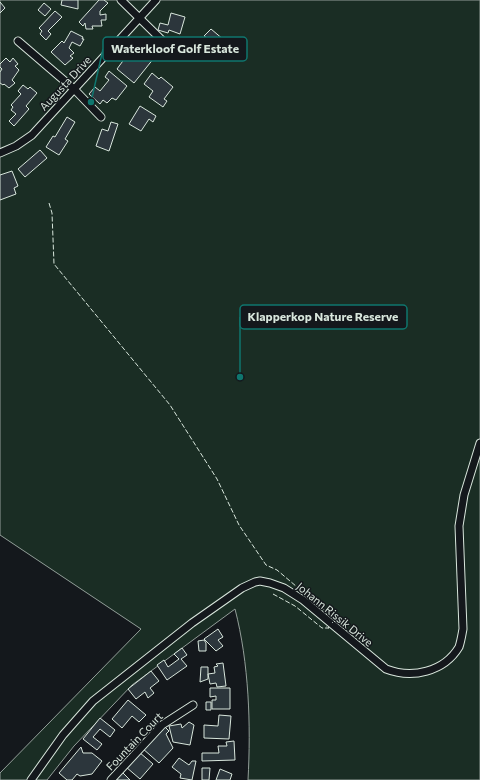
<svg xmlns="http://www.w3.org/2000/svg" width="480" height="780" font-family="Commissioner,sans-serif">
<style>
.green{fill:#1a2d24;stroke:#939e99}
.building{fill:#2c363c;stroke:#d8e6dc}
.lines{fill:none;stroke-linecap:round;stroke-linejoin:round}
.street-casing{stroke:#d8e6dc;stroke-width:9}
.street{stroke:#14181c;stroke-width:7}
.fence{stroke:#d8e6dc;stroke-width:1;stroke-dasharray:5 2;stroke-linecap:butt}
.labels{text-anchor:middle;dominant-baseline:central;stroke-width:3;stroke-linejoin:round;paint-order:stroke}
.street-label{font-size:11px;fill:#d8e6dc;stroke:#14181c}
.leader{fill:none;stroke:#0f766e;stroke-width:1.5}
.callout-dot{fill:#0f766e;stroke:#14181c;stroke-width:1.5}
.callout{fill:#14181c;stroke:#0f766e;stroke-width:1.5}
.callout-label{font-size:12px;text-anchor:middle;font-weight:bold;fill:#d8e6dc}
</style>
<rect width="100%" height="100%" fill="#14181c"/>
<path class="green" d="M0 0H480V780H248C251 725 249 663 235 609L132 685 74 746 47 780H0V773L141 629 0 535Z"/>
<path class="building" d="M62 0H78V9L61 5Z
M99 0H104L108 3 100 11V15L106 14V20H101L102 26H92L93 29H86L85 23 83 26 79 22Z
M0 2 5 8 0 13Z
M44 3 51 9 45 16 38 10Z
M55 11 62 17 48 31 51 34 46 40 40 34 42 31 39 28Z
M171 13 185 17 180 34 169 30 168 33 158 30 160 23 168 25Z
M211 29 224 40 221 44 226 49 220 56 213 51 208 57 197 47 206 37 204 36Z
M71 31 83 37 82 39H84L80 46 72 42 69 48 74 53 70 56 73 58 65 65 51 52 62 41 64 43Z
M144 49 154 58 134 83 117 69 128 54 135 60Z
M6 58 10 62 13 58 18 64 15 66 19 70 12 80 15 83 9 88 4 84 3 85 0 83V72L2 69 0 67V64Z
M109 71 127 86 116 100 112 98 107 103 103 100 100 104 89 94 95 87 100 91 109 80 105 77Z
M152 73 159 79 161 77 173 87 164 99 167 101 163 107 149 97 153 91 144 84Z
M23 85 28 89 30 87 37 93 26 106 29 109 14 126 9 121 16 114 11 110 13 107 11 105 21 94 18 91Z
M140 106 156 116 153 122 149 119 141 131 129 124Z
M67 117 75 122 65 139 68 141 59 155 46 147 53 136 55 137Z
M111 122 118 124 109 151 96 146 102 129 108 131Z
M40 150 47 158 25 177 18 169Z
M12 171 18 186 14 188 16 194 0 200V175Z
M218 629 223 637 218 640 223 646 216 651 204 639Z
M204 640 206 643V651H199L198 641Z
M182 648 187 655 181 659 187 666 167 680 157 665 164 660 168 667 179 659 174 654Z
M223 663 226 686 217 687 216 683 210 684 208 674 215 673 214 667 218 666 216 664Z
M201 667H208V679L200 682Z
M151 671 159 681 150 688 154 693 148 698 145 692 136 699 128 689Z
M210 688H230V709H212V700H216V696L210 697Z
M128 700 146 715 139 722 132 716 122 728 112 719Z
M206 702H211V710H206Z
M219 715 231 716 229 739 204 738V725L218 726Z
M100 718 115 730 110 737 100 729 93 737 102 744 97 750 83 739Z
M189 722 194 725 190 745 173 742 169 726 181 724 182 728Z
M163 725 169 731 166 734 173 748 159 763 142 748Z
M234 741 235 760 202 761V753H219L218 746H227L226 742Z
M81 747 83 753H92L102 761 92 774 80 776 77 774 72 780H67L59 773Z
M139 752 153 764 140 779 126 767Z
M179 758 189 765 192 761H196L192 780 180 778 181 774 172 767Z
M202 768H210L209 780H202Z
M220 769 232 774 230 780H216Z
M122 772 130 780H115Z"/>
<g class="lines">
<defs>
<path id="street" d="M121 0 173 51
M18 41 74 89 101 117
M0 153 16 146 32 135 156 0
M31 780 63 735 93 701 192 623 242 588 255 582 260 581 270 583 284 588 303 600 386 669C412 679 444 672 459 647 461 641 462 634 463 629L459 526 464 495 480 443
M111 780 162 725 193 705"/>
</defs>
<use href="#street" class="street-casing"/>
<use href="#street" class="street"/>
<path class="fence" d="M49 203 52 213 54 264 170 405 217 479 239 525 266 565 277 570 336 620 333 623 332 622
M273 594 295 606 322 628H329L326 626"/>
</g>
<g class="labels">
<g class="street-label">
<text transform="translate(65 83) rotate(-47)">Augusta Drive</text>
<text transform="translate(335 614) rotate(39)">Johann Rissik Drive</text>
<text transform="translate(134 741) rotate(-46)">Fountain Court</text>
</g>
</g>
<path class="leader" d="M91 102L103 49M240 377L240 317"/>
<g class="callout-dot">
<circle cx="91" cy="102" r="4"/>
<circle cx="240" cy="377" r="4"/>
</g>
<g class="callout">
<rect x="103" y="37" width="144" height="24" rx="4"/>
<rect x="240" y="305" width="167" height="24" rx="4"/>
</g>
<g class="callout-label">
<text x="175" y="53">Waterkloof Golf Estate</text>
<text x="323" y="321">Klapperkop Nature Reserve</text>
</g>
</svg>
